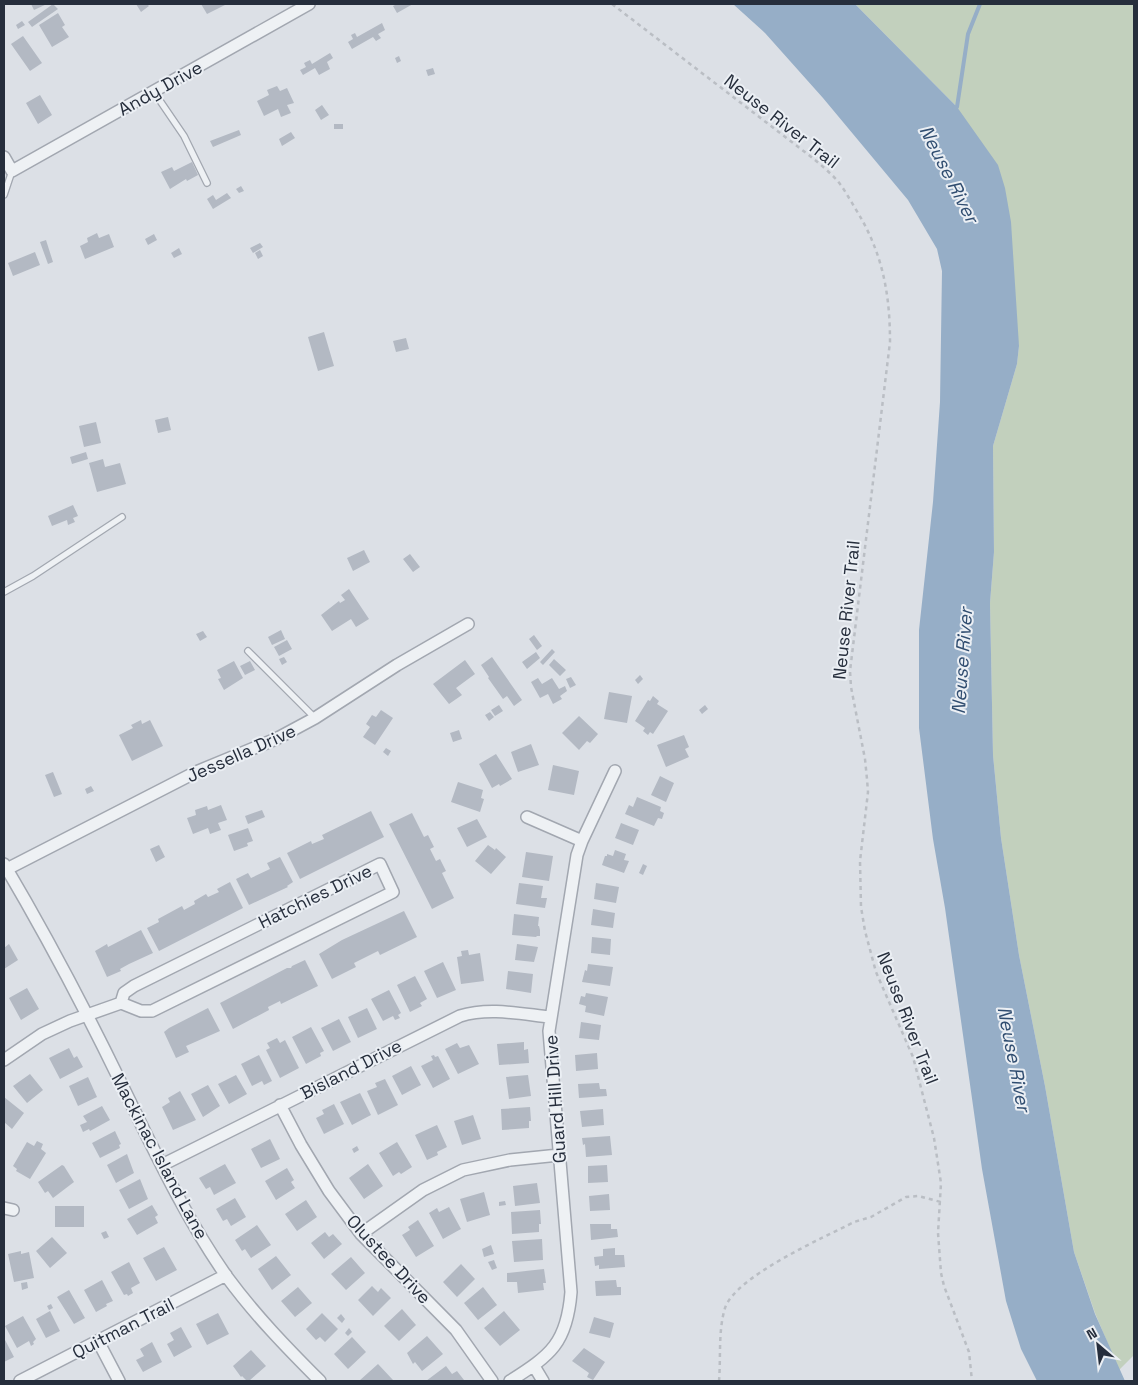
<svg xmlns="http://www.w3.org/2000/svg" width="1138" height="1385" font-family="'Space Grotesk',sans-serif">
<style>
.green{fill:#c2d0bd}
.water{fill:#96aec7}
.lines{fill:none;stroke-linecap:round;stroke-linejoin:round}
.stream{stroke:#96aec7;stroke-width:4}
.building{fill:#b3b9c3}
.service-casing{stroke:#a2a7b0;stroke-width:8}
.minor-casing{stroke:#a2a7b0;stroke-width:14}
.path{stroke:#babec4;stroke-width:2.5;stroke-dasharray:4 4;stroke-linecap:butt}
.service{stroke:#eef1f4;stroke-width:5.5}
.minor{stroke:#eef1f4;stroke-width:11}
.labels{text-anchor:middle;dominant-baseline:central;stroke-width:4;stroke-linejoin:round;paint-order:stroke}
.street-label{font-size:18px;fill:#262e3c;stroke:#ebeff4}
.water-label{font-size:19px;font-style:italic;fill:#304d70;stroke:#ebeff4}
</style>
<rect width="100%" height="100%" fill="#dce0e6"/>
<path class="green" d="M855 4H1134V1355L1119 1370 1095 1313 1074 1252 1045 1086 1019 955 1001 838 993 755 990 603 994 552 993 446 1017 364 1019 346 957 107Z"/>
<path class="water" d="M733 4H855L957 107 998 165 1005 188 1011 222 1019 346 1017 364 993 446 994 552 990 603 993 755 1001 838 1019 955 1045 1086 1074 1252 1095 1314 1125 1381H1037L1021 1349 1006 1301 982 1169 945 908 933 839 919 728V630L933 502 940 402 942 271 937 249 908 200 823 98 765 33Z"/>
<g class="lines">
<path class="stream" d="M954 108 957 107 968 34 980 4"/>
</g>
<path class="building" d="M31 4H47L34 10Z
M53 4 58 9 32 27 28 22Z
M136 4H147L149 6 141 12Z
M201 4H227L207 14Z
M397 4H413L397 13 393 6Z
M58 13 65 25 62 27 69 37 52 47 39 25Z
M22 21 25 25 18 29 16 25Z
M382 23 385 30 378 34 381 38 376 41 373 37 352 49 348 42 353 39 351 35 355 33 357 37Z
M23 36 42 63 30 71 11 44Z
M330 53 333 58 327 62 330 69 319 75 315 68 303 75 300 70 306 67 304 63 310 60 312 64Z
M399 56 401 61 397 63 395 58Z
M433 68 435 74 428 76 426 70Z
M277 86 280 91 287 88 294 103 287 105 291 113 281 117 278 109 264 116 257 101 269 95 267 90Z
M40 95 52 115 38 124 26 103Z
M322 105 329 115 321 120 315 110Z
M334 124H343V129H334Z
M239 130 241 135 213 147 210 141Z
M291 132 295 138 282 146 279 139Z
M192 162 198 175 187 181 186 179 170 189 161 172 172 167 174 171Z
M241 186 244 191 239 193 236 189Z
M227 193 231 198 213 209 207 199 213 195 216 200Z
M97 233 99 238 109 234 114 247 85 259 80 246 88 242 87 238Z
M154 234 157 240 148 245 145 239Z
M46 240 53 262 48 264 40 242Z
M260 243 263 247 253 253 250 248Z
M179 248 182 254 174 258 171 253Z
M260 250 263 256 258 259 255 253Z
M35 252 40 265 13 276 8 263Z
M324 332 334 366 318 371 308 337Z
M406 338 409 349 396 352 393 341Z
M168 417 171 430 158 433 155 420Z
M96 422 101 443 84 447 79 426Z
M86 452 88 459 72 464 70 457Z
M103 459 105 467 120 463 126 484 97 492 89 463Z
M73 505 78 516 73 518 75 522 68 525 67 520 52 526 48 516Z
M364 550 370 562 353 571 347 558Z
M410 554 420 567 413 572 403 559Z
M349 589 369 619 356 627 351 619 332 631 321 615 339 601 340 603 345 600 341 595Z
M281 630 285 639 272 645 268 637Z
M203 631 207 637 200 641 196 634Z
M534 635 542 646 537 650 529 639Z
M287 640 292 649 279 656 274 647Z
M552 649 555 652 543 665 540 662Z
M536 652 540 658 527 669 522 662Z
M284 657 287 662 282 665 279 659Z
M492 657 522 700 514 706 507 696 503 699 488 678 489 677 481 665Z
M554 659 566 670 560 676 549 665Z
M465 660 475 674 456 688 462 695 449 704 433 684Z
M234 661 243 678 224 690 218 679 221 678 217 670Z
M250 661 255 670 245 675 240 666Z
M640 675 643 679 638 684 635 680Z
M571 677 576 685 570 688 566 679Z
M538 678 542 684 552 678 559 689 565 686 567 691 560 696 562 699 553 704 548 694 540 698 531 682Z
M609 692 632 696 627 723 604 719Z
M653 696 659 701 657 704 668 711 653 734 650 732 648 735 643 731 645 728 635 721 648 700 650 701Z
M499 705 503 711 495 716 491 710Z
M705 705 708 709 702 714 699 710Z
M381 710 393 718 375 745 363 737 370 727 366 724 372 715 376 717Z
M490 712 494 717 489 721 485 715Z
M579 716 598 734 590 743 587 741 579 750 562 733Z
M141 720 142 724 150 720 163 746 132 761 119 735 133 728 131 725Z
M459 730 462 739 453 742 450 733Z
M684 735 689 747 685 749 689 757 666 767 657 745Z
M531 744 539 765 518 772 511 752Z
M386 748 391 751 388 756 383 752Z
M496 754 512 779 500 786 499 784 492 788 479 764Z
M553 765 579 771 574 795 548 790Z
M53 772 62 794 54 797 45 775Z
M660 776 674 783 666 802 651 795Z
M458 782 483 790 481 798 484 799 480 812 451 802Z
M91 786 94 791 87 794 85 789Z
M637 797 661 807 660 811 664 813 662 819 658 818 654 826 625 814 629 805 633 807Z
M221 805 227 820 218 823 221 830 210 834 208 828 193 834 187 818 196 815 195 810 207 806 208 810Z
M262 810 265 817 248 824 245 816Z
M371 811 384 837 300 879 287 853 311 841 312 844 324 839 322 835Z
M412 813 424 837 428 835 434 847 430 849 436 861 440 859 446 871 442 873 454 898 432 909 389 824Z
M477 819 487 837 467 847 457 828Z
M621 823 639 830 633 845 615 838Z
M248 828 253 841 247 843 248 846 234 851 228 835Z
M159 845 165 857 156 862 150 849Z
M488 845 495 850 496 848 506 857 491 874 475 861Z
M615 850 626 854 624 860 629 861 624 873 602 865 605 856H607V854L613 856Z
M526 852 553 856 549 881 522 877Z
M280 857 293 882 287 886 288 887 249 905 236 879 248 873 251 878 270 869 267 863Z
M643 864 647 866 643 875 639 873Z
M230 882 243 908 159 951 147 928 159 922 158 919 182 906 184 910 195 904 194 901 206 894 208 897 219 892 217 889Z
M519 883 543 886 541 898H547L545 908 516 904Z
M596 883 619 887 616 903 594 899Z
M593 909 615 913 613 928 591 925Z
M404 911 417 937 380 955 378 951 354 963 356 967 332 979 319 954 342 940Z
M514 914 539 917 538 926H539L540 930V936H537L536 937 512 935Z
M141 930 153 953 129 964 120 969 121 971 107 977 95 951 107 944 108 947Z
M592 937 611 939 610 955 591 953Z
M9 944 18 960 4 969V948Z
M517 944 538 947 534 962 515 960Z
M468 950 469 955 480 953 484 981 461 984 457 957 462 956 461 951Z
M305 960 318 986 281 1004 280 1001 268 1007 269 1010 233 1029 220 1003 287 968H291L292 966Z
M443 962 456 990 437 998 424 971Z
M588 964 613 967 610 986 582 982 585 970 587 971Z
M508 971 533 974 531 993 506 989Z
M415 976 427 999 420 1003 422 1006 410 1012 397 985Z
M27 988 39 1009 21 1020 9 998Z
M389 990 401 1013 398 1015 400 1018 395 1020 393 1016 383 1021 371 999Z
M586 993 608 997 604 1016 585 1012 586 1006 579 1004 581 996 585 997Z
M208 1008 220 1031 186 1046 189 1052 176 1058 164 1032 169 1028Z
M367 1008 377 1029 358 1038 348 1017Z
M339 1019 351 1042 333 1051 321 1028Z
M581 1022 601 1025 599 1040 579 1038Z
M311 1027 324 1051 320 1053 321 1056 306 1064 292 1037Z
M277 1038 280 1043 285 1040 299 1068 280 1078 266 1050 270 1048 267 1043Z
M524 1042V1050L528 1049 529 1063 499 1065 497 1044Z
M457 1043 460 1048 469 1045 479 1064 458 1074 445 1049Z
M69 1048 74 1058 77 1056 83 1067 60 1079 49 1058Z
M597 1053 598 1069 576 1071 575 1055Z
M259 1055 272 1081 264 1085 262 1081 252 1086 241 1064Z
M434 1055 435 1057 438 1056 450 1079 433 1088 421 1066 433 1060 431 1056Z
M411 1066 421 1085 402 1095 392 1076Z
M30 1074 43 1090 27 1103 13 1086Z
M236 1075 247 1094 229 1104 218 1084Z
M528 1075 531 1096 509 1099 506 1077Z
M88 1077 97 1097 78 1106 69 1086Z
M385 1079 398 1105 378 1115 367 1091 377 1087 375 1083Z
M599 1083 600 1089H606L607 1096 579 1098 578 1084Z
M208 1085 220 1106 203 1117 191 1094Z
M180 1091 196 1120 173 1130 162 1107 170 1102 168 1098Z
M360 1093 371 1115 352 1125 340 1102Z
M4 1097 24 1113 12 1129 4 1122Z
M334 1104 344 1124 324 1134 316 1118 324 1114 322 1110Z
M102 1106 110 1120 90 1131 89 1129 83 1132 80 1125 87 1122 83 1116Z
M530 1107 531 1121H529V1128L502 1130 501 1109Z
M603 1109 604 1125 582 1127 580 1111Z
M473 1115 481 1139 462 1145 454 1121Z
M437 1125 447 1147 437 1152 438 1155 427 1160 415 1135Z
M115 1131 121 1144 119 1145 120 1148 100 1158 92 1143Z
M610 1136 612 1155 586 1157 585 1144 583 1145 582 1138Z
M270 1139 280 1159 261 1168 251 1149Z
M37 1141 43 1144 41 1149 46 1153 30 1179 16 1171 17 1169 13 1166 27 1142 34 1146Z
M397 1142 412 1167 401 1174 399 1172 393 1176 379 1153Z
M357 1146 359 1150 354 1153 352 1149Z
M127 1154 134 1173 116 1183 107 1165Z
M225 1164 236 1183 214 1195 210 1187 206 1189 199 1178Z
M368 1164 383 1186 364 1199 349 1178Z
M62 1165 64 1166 74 1182 53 1198 48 1191 45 1193 38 1182Z
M607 1165 608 1182 588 1183V1166Z
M287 1168 294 1180 291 1182 295 1188 276 1200 265 1181Z
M140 1179 148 1199 129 1209 119 1190Z
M537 1183 540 1203 515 1206 513 1186Z
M484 1192 490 1215 467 1222 460 1199Z
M609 1194 610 1210 590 1211 589 1196Z
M235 1198 246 1217 231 1226 227 1219 223 1221 216 1209Z
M306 1200 317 1217 297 1231 285 1214Z
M505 1201 506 1205 499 1206V1202Z
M152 1205 158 1215 155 1217 158 1223 137 1235 127 1219Z
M55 1206H84V1227H55Z
M449 1207 461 1229 443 1239 429 1213 437 1208 439 1212Z
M540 1210 541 1224H539V1232L512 1234 511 1212Z
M418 1220 434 1246 416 1257 402 1235 410 1230 408 1227Z
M590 1224H611V1229H617L618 1237 591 1240Z
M257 1225 271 1245 251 1258 245 1249 242 1251 235 1240Z
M106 1231 109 1237 104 1239 101 1233Z
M325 1232 329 1237 333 1234 342 1244 324 1259 311 1243Z
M52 1237 67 1253 50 1268 36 1251Z
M542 1239 543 1260 514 1262 512 1241Z
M491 1245 494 1254 484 1257 482 1249Z
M164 1247 177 1270 156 1281 143 1258Z
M615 1248V1255H624L625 1267 599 1269V1265L595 1266 594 1257 603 1256V1249Z
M21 1251V1254L29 1252 34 1278 14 1282 8 1254Z
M276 1256 291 1275 272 1290 258 1269Z
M351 1257 365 1273 346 1290 331 1274Z
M494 1260 497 1268 492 1270 488 1262Z
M129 1262 140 1283 131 1288 133 1293 128 1296 127 1294 124 1295 111 1272Z
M461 1264 475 1279 457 1297 443 1282Z
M544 1269 546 1283H543L544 1290 518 1293 517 1282H507V1273Z
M102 1280 113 1301 106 1304 107 1306 96 1312 84 1290Z
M616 1280 617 1287H621V1295L596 1296 595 1281Z
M27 1282 28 1288 22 1290 21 1283Z
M372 1286 378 1292 381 1288 391 1298 373 1316 358 1300Z
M298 1287 312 1303 295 1317 281 1301Z
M483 1287 497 1305 478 1320 464 1303Z
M69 1290 85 1318 74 1324 57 1297Z
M51 1304 53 1308 49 1310 47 1306Z
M402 1309 416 1325 399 1341 384 1326Z
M50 1311 60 1331 46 1338 36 1319Z
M504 1311 520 1330 500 1346 484 1328Z
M218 1313 229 1334 207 1345 196 1324Z
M322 1313 338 1329 325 1342 320 1337 316 1340 306 1329Z
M341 1314 345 1319 342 1323 337 1318Z
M23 1316 36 1339 33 1342 34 1344 31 1346 29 1341 17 1348 5 1326Z
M594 1317 614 1323 610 1338 589 1333Z
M181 1327 192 1347 174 1357 167 1344 174 1340 170 1333Z
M349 1328 352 1332 348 1336 345 1333Z
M427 1336 443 1354 422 1371 415 1362 413 1364 407 1353Z
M352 1337 366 1352 348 1369 334 1354Z
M4 1338 14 1357 4 1362Z
M152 1342 162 1362 143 1372 136 1360 144 1356 140 1349Z
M584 1348 605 1362 593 1380 587 1377 589 1373 572 1361Z
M251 1350 266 1366 249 1381H247L242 1376 241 1377 233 1366Z
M378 1364 393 1380 392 1381H359Z
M446 1366 452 1374 457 1371 464 1380 426 1381Z"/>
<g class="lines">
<defs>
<path id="service" d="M154 92 184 136 207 183
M4 195 12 171
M4 592 33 576 122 517
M248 651 315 718"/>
<path id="minor" d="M4 157 12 171 309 4
M527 817 582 841
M4 864C46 935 84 1007 120 1081 153 1148 184 1216 227 1277 255 1315 287 1348 320 1381
M7 869 196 772 276 739 315 718 397 665 468 624
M4 1060 42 1034 70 1021 121 1003 124 993 134 986 380 864 393 892 152 1011H141L121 1003
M280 1105 301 1145 329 1191 361 1234 456 1330 492 1381
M162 1165 460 1016C489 1007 521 1014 550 1017
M4 1208 13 1210
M361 1234 423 1190 463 1170 510 1160 559 1155
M98 1341 119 1381
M534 1366 543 1381
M20 1381 226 1275
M510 1381C551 1355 567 1343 571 1292L549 1031 577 855 582 841 615 771"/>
</defs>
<use href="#service" class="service-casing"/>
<use href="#minor" class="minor-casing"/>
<path class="path" d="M612 4 810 156C819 163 828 171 836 179 843 187 849 198 855 208 882 251 890 292 890 342L850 671 851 687 865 759 867 779 868 792 860 861 861 907 865 931 876 972 913 1057 934 1138 941 1183 938 1233 941 1273 944 1286 969 1352 972 1381
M719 1381C721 1357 718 1331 725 1308 736 1276 823 1238 854 1222L871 1217 906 1197 918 1196 941 1202"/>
<use href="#service" class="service"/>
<use href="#minor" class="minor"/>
</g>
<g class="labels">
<g class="street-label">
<text transform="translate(160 88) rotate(-29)">Andy Drive</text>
<text transform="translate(782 121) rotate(38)">Neuse River Trail</text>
<text transform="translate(846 610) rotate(-84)">Neuse River Trail</text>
<text transform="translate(241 753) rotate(-24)">Jessella Drive</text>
<text transform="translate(315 896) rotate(-26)">Hatchies Drive</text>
<text transform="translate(908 1018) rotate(69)">Neuse River Trail</text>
<text transform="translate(351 1069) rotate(-27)">Bisland Drive</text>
<text transform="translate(555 1099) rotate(-94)">Guard Hill Drive</text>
<text transform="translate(160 1156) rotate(62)">Mackinac Island Lane</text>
<text transform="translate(389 1259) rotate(47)">Olustee Drive</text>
<text transform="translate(123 1328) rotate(-27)">Quitman Trail</text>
</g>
<g class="water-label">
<text transform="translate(949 174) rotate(63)">Neuse River</text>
<text transform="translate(962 661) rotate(-86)">Neuse River</text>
<text transform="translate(1014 1059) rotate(79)">Neuse River</text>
</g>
</g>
<rect width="1138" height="1385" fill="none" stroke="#262e3c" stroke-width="10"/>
<g transform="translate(1098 1345) rotate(332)" stroke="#ebeff4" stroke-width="4" paint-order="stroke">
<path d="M0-4L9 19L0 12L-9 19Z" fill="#262e3c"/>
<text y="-8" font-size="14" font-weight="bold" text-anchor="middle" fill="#262e3c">N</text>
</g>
</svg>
